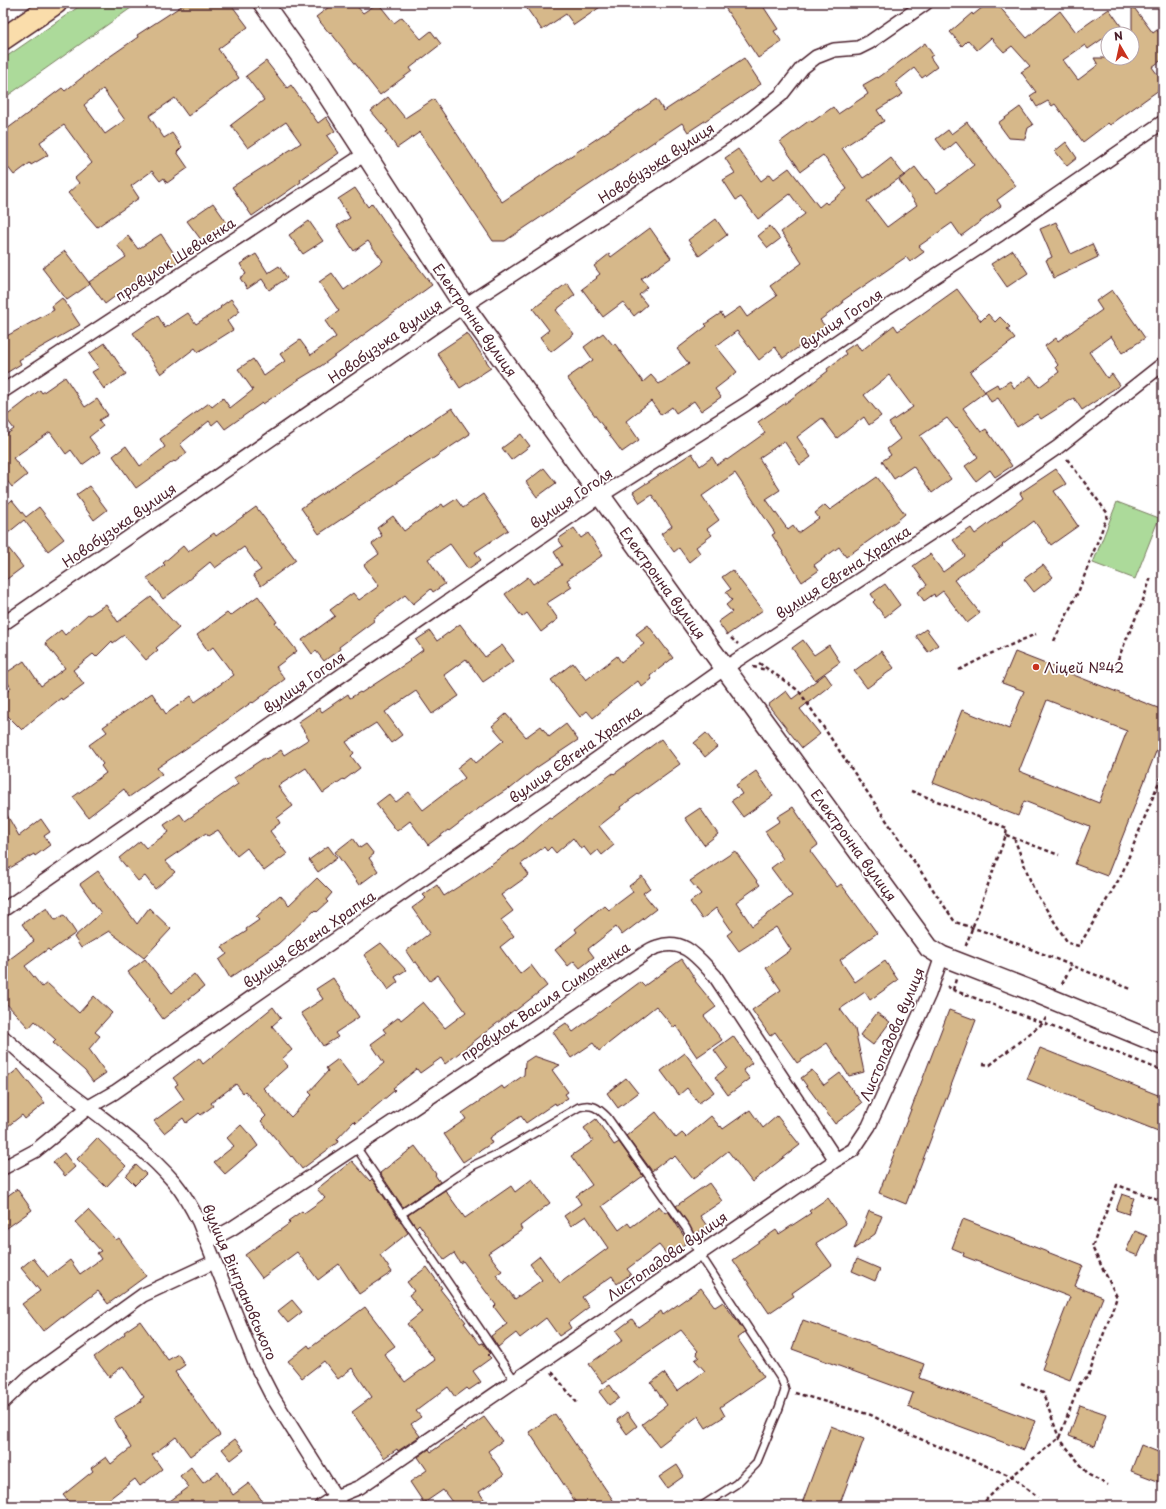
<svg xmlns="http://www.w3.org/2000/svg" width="1166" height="1509" font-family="'Playpen Sans',sans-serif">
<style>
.green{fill:#acda9a;stroke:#7b7c62}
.building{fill:#d6b88a;stroke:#4a1f2b;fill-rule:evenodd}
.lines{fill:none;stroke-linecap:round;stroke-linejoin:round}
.lane-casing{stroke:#4a1f2b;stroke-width:10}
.street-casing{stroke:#4a1f2b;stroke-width:16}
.secondary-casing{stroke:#4a1f2b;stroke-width:22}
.primary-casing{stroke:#4a1f2b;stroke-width:24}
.path{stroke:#4a1f2b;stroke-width:2.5;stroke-dasharray:4 3;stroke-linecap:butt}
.lane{stroke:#fff;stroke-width:7}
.street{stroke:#fff;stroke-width:13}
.secondary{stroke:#fff;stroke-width:19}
.primary{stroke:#faddab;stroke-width:21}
.poi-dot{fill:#c8321e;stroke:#fff;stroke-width:1.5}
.labels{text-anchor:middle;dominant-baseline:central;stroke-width:3.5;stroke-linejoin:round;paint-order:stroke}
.street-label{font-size:14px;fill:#4a1f2b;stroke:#fff}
.poi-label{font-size:14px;fill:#4a1f2b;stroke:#fff;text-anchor:start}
</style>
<rect width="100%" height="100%" fill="#fff"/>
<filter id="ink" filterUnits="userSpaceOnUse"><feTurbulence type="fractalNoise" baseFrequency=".025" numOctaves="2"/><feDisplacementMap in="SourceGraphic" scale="8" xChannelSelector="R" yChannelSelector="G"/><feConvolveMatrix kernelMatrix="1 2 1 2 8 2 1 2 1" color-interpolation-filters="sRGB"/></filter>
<g filter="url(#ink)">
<path class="green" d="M84 3H138L3 99V59Z
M1117 502 1159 518 1135 579 1093 563Z"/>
<path class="building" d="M186 3H230L248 27 218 49 239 78 188 116 175 98 149 116 164 138 172 133 182 147 177 152 188 168 167 183 164 178 160 181 152 171 131 186 139 198 97 227 68 193 79 183 75 178 92 163 64 125 40 142 48 155 31 165 30 163 14 175 3 161V132L62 88 65 91 99 64 138 37 137 35ZM103 89 125 120 105 134 84 105Z
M334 3H354L363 13 378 3 394 23 402 17 421 39 431 31 441 44 410 68 412 71 380 95 331 33 330 34 316 17Z
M523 3H606L574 25 566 14 542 30Z
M722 3H761L778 29 774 31 782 42 758 58Z
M988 3H996L1027 38 1060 11 1076 32 1109 9 1121 26 1108 34V35L1088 49 1085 45 1063 60 1078 80 1098 65 1094 58H1132V5L1153 33 1157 30 1163 39V59L1152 67 1163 82V87L1110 125 1108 123 1083 142 1055 104 1052 106 1048 101 1037 107 1030 96 1036 92 1021 72 1030 66 1012 46 1004 52 991 38 977 50 968 40 962 46 950 32 972 13 973 15Z
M925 43 933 55 930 57 937 67 922 78 914 68 895 83 903 94 877 110 884 121 842 148 863 178 869 174V175L891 158 904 175 867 201 887 227 917 205 899 180 915 167 925 180 926 179 937 193 974 165 956 142 945 151 936 139 948 130 951 134 967 122 1016 186 997 200 1001 206 961 236 952 223 919 246 924 252 910 262 906 257 842 301 843 303 820 320 825 326 808 339 809 340 783 358 775 347 759 360 737 331 716 346 737 372 715 389 721 397 701 411 694 401 676 413 672 407 661 415 651 401 626 421 639 440 622 452 567 378 593 360 584 347 603 333 613 345 615 344 643 382 651 375 659 384 689 364 677 349 707 326 705 324 721 313 724 318 740 307 747 317 777 296 770 286 802 263 781 232 805 214 790 194 758 219 741 197 736 200 723 180 735 173 725 158 738 149 761 181 770 174 774 179 789 168 819 207 825 202 827 204 847 189 823 155 801 171 780 142 810 120 812 122 833 107 838 114 868 94 863 85 877 77 878 78Z
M744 58 761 84 688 132 682 123 505 241H493L420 132 397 148 386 132 388 131 371 111 388 97 405 118 434 99 502 202 656 99 664 111Z
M266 61 287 88 291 85 318 123 326 117 335 131 327 136 339 153 300 180 301 182 252 216 232 187 301 143 286 122 248 148 231 125 264 100 246 76Z
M1020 107 1033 125 1028 128 1025 139 1009 138 998 123Z
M1066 142 1077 158 1067 166 1055 151Z
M355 188 368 207 372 203 395 237 432 285 321 366 298 380 263 404 262 403 225 429 218 420 212 425 209 421 180 444 187 453 175 462 174 461 136 488 113 456 126 446 140 466 165 447 160 439 209 403 212 407 223 398 230 408 253 390 238 369 253 359 264 376 285 361 280 354 300 340 311 355 336 337 325 321 339 311 319 282 332 273 344 290 383 261 368 241 354 251 337 226 350 218 338 199Z
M213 203 230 227 205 245 187 221Z
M716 219 727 235 699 256 688 240Z
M309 221 323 241 303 254 289 235Z
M1056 222 1071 254 1092 244 1098 257 1054 278 1046 260 1052 257 1040 229Z
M770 226 780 239 768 248 758 236Z
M650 228 671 258 641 279 648 287 639 295 647 305 634 316 623 302 603 317 582 289 597 278 596 277 600 274 594 266 609 254 611 257Z
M161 234 179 261 128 293 125 289 105 304 89 282 126 257 117 245 128 236 138 249Z
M1013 250 1028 273 1007 287 991 264Z
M65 251 90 284 67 300 42 268Z
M256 254 268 273 279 266 287 278 269 290 262 279 247 289 240 278 246 274 240 264Z
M567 283 575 295 556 310 574 334 551 352 540 337 549 330 533 309Z
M957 289 981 321 988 314 995 322 1000 317 1010 327 1007 329 1015 339 970 372 985 392 963 408 981 432 986 429 1012 466 995 477 990 470 976 481 965 466 978 457 957 428 956 429 947 418 920 436 951 479 932 493 913 466 894 479 882 461 891 455 887 449 900 439 889 423 913 407 889 375 864 395 881 416 869 425 864 417 837 438 822 418 797 437 811 457 800 465 784 441 759 458 780 490 766 499 788 530 793 526 798 533 819 518 815 513 825 505 830 510 877 477 905 514 898 520 846 557 839 547 814 565 818 571 802 582 772 535 775 533 735 473 702 496 719 520 707 529 712 535 696 547 700 553 689 562 679 548 674 552 661 534 672 526 652 495 640 503 633 492 692 453 700 466 712 457 717 465 726 459 727 460 765 433 758 422 787 402 828 371 827 369 846 354 844 351 856 343 861 351 894 325 898 331Z
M1112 290 1145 338 1122 353 1111 336 1089 352 1107 378 1112 374 1120 385 1082 410 1074 398 1041 419 1037 414 1017 427 998 398 991 402 985 391 997 384 999 388 1010 381 1014 388 1031 376 1039 387 1059 372 1056 367 1058 365 1045 346 1056 338 1058 341 1102 310 1096 301Z
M62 298 80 325 19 360 21 364 3 375V338L54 310 52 306Z
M231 299 240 311 227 321 233 330 198 352 195 348 161 374 133 333 158 316 165 328 188 313 196 324 221 308 220 307Z
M467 333 491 368 460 388 437 353Z
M105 343 126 374 104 389 92 372 99 368 89 354Z
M65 377 85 407 97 399 108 415 99 420 103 426 89 437 100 452 82 465 71 450 66 454 50 432 13 458 27 475 12 487 3 476V437L14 429 5 417 40 390 42 393Z
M452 408 470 434 319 534 301 508Z
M521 434 530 446 511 460 502 448Z
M544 468 556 483 537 497 526 482Z
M1056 469 1066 484 1054 491 1078 526 1051 545 1034 521 1002 545 1003 546 954 580 980 613 967 623 943 591 935 597 934 594 924 601 918 592 927 585 913 566 930 554 943 572 965 556 953 540 971 528 975 534 1023 498 1020 493Z
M89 486 107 510 94 520 76 495Z
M483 494 508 530 475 552 481 560 468 569 450 544 428 559 445 584 433 592 431 589 413 604 405 595 373 619 374 621 339 647 340 649 324 661 316 651 312 654 302 640 335 616 330 610 353 593 359 600 379 586 364 565 379 554 372 544 382 536 377 528 393 516 404 531 442 504 444 507 456 499 463 508Z
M12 500 26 517 39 507 64 539 48 551 24 520 3 537V508Z
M256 507 296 560 261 586 253 575 261 570 244 547 215 568 210 562 182 585 163 599 147 578 165 565 163 563 183 546 188 552 214 533 216 536Z
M574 528 581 538 588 533 603 555 567 580 572 587 547 603 558 619 541 632 527 613 522 617 505 594 528 577 533 584 562 565 554 552 563 546 558 539Z
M3 541 23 567 3 582Z
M1043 565 1053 577 1034 592 1024 579Z
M732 570 763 610 727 635 718 622 732 612 726 605 732 600 726 592 731 589 722 577Z
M885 584 900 605 885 617 873 602 875 600 871 594Z
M258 596 277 622 275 623 297 651 276 667 285 679 253 703 252 702 203 737 157 768 162 774 129 797 124 789 88 817 73 797 106 773 101 766 103 764 89 745 107 732 103 727 152 693 166 714 191 696 195 702 234 675 213 647 208 651 197 635 227 613 230 616Z
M151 597 179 628 156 648 158 650 146 660 124 635 113 643 112 641 96 657 93 654 73 670 84 684 62 700 61 698 33 720 22 730 3 711V696L11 688 3 675 24 661 41 686 65 668 45 643 61 630 65 635 88 614 90 615 106 604 118 622Z
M460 624 485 657 502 645 514 661 483 682 466 659 444 675 459 696 432 714 416 691 385 712 402 735 391 743 376 723 346 742 354 753 351 756 360 768 344 780 343 779 323 793 306 768 278 786 293 806 277 818 280 823 270 831 287 854 264 871 247 848 237 856 218 830 208 836 206 833 165 861 175 872 155 889 145 876 138 881 119 858 140 841 146 848 169 832 164 825 180 814 185 821 238 784 234 778 264 758 266 760 281 750 284 755 309 739 298 722 319 708 322 712 348 694 350 698 360 692 361 693 410 661 409 660 423 650 416 640 430 631 437 641Z
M648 625 673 658 650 676 652 679 642 687 638 681 607 705 608 706 593 718 587 711 580 717 551 680 573 663 586 680 617 656 621 662 644 644 636 634Z
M926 629 938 645 928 652 916 636Z
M803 640 814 655 829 645 840 662 815 680 792 648Z
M881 651 894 668 867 688 854 671Z
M1015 652 1163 710V734L1107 876 1075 864 1090 827 1024 801 1018 816 933 783 962 710 1009 729 1024 691 1002 683ZM1047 700 1127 731 1099 803 1019 771Z
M825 674 832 684 800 709 820 734 802 748 768 705 786 691 792 699Z
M506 714 526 737 541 726 549 737 566 724 578 740 536 768 510 789 509 788 482 806 449 831 448 830 428 845 410 821 397 831 376 804 389 794 396 802 409 792 423 810 465 778 457 768 471 757 476 763 504 740 492 726Z
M706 733 717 747 705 757 694 743Z
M661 739 680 764 620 807 621 809 599 826 614 845 602 855 598 850 591 856 584 847 581 849 573 838 556 853 551 847 547 851 544 847 521 864 529 875 501 895 513 911 501 920 514 936 500 947 520 974 531 965 547 986 515 1011 514 1010 445 1064 441 1058 420 1073 417 1069 393 1088 395 1090 356 1123 354 1121 337 1139 338 1142 302 1169 292 1156 291 1157 261 1121 266 1116 245 1091 243 1093 236 1084 211 1103 213 1106 201 1115 199 1113 186 1123 183 1118 164 1133 154 1121 184 1099 175 1086 178 1084 173 1078 199 1058 203 1064 273 1007 281 1018 272 1026 292 1050 282 1059 288 1066 263 1088 291 1117 312 1095 309 1092 328 1071 326 1068 338 1059 358 1085 384 1063 371 1044 386 1033 383 1029 399 1017 401 1020 423 1002 445 1028 466 1012 438 975 430 981 416 962 414 963 406 951 430 933 412 908 426 898 423 895 437 885 444 896 472 878 523 841 549 818 551 819 613 773 614 774Z
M756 771 773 796 743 817 731 801 742 794 736 785Z
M793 807 805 825H804L818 845 810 851 837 887 841 884 877 933 840 960 855 982 885 961 898 980 870 1000 865 992 840 1009 855 1029 864 1072 849 1076 827 1043 797 1063 775 1032 770 1036 752 1010 781 990 766 968 791 950 776 927 739 951 727 935 732 931 716 908 702 919 690 902 701 894 690 881 735 851 760 885 736 902 752 926 792 896 771 868 783 859 765 831 780 821 777 817Z
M3 808 19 836 41 819 50 832 44 836 50 845 35 856 34 854 3 872Z
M700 808 718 834 704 845 685 818Z
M353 838 360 848 366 844 374 854 369 858 378 871 359 885 335 852Z
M328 846 337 858 318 872 309 860Z
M98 871 137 924 149 908 171 929 144 958 109 931 81 948 74 937 101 913 80 884Z
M642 876 650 888 643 893 656 909 622 935 616 927 588 949 594 957 580 968 574 961 568 966 555 950 577 932 575 929 604 905 609 910 633 892 629 886Z
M317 878 332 893 326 900 328 902 317 912 315 910 278 944 257 958 258 959 230 978 219 960 227 954 222 947 247 931 246 929 259 920 256 917 280 895 289 905Z
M47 907 55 920 64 915 76 933 50 951 48 949 25 966 42 987 47 983 79 1013 94 996 112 1013 95 1032 100 1036 89 1049 106 1073 93 1082 85 1071 53 1043 56 1040 35 1021 29 1028 3 1000V964L34 941 22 924Z
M381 943 406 970 395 977 398 982 388 990 364 955Z
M145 959 172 993 194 974 204 987 163 1019 149 1000 150 999 128 972Z
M682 959 696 980 695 981 716 1007 704 1016 722 1040 697 1057 676 1026 674 1028 656 1006 599 1051 593 1043 571 1058 553 1032 566 1023 573 1032 640 982 644 986Z
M333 978 359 1017 335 1033 338 1037 323 1046 301 1013 323 999 316 989Z
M949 1010 976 1020 906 1204 879 1193Z
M877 1013 890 1022 873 1045 860 1035Z
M733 1036 752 1063 743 1070 750 1079 728 1095 715 1077 727 1068 714 1050Z
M1040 1048 1163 1097V1133L1027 1079Z
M685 1053 714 1092 699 1103 687 1088 679 1095 661 1071Z
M534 1056 560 1065 552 1070 568 1092 565 1094 568 1098 556 1105 555 1103 526 1123 521 1116 489 1138 492 1143 463 1162 444 1134 466 1119 462 1113 502 1086 504 1089 524 1075 525 1062Z
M18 1069 45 1103 25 1119 22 1115 3 1130V1081Z
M812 1070 824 1085 840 1073 862 1103 835 1124 801 1078Z
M626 1078 638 1093 618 1108 607 1093Z
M750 1110 763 1128 777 1116 800 1145 752 1182 728 1151 693 1179 675 1156 672 1159 670 1157 652 1171 626 1136 656 1112 676 1138 682 1133 686 1137 711 1116 720 1127 721 1126 723 1129Z
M596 1119 614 1145 619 1142 643 1176 602 1206 619 1230 628 1223 631 1227 659 1206 665 1213 668 1211 687 1241 684 1243 685 1244 668 1256 659 1245 627 1269 631 1274 617 1284 612 1276 582 1297 589 1307 568 1323 571 1328 559 1336 546 1318 520 1338 516 1333 498 1347 491 1336 507 1324 494 1307 496 1305 463 1261 460 1263 454 1253 444 1260 419 1224 416 1227 408 1215 445 1190 465 1218 511 1186 515 1192 532 1179 550 1203 520 1226 522 1230 488 1253 502 1271 496 1275 515 1299 542 1280 530 1264 540 1256 560 1283 608 1248 586 1216 571 1226 564 1216 581 1204 576 1196 592 1185 571 1156 593 1141 584 1128Z
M241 1125 248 1133H249L258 1146 225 1174 214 1162 234 1146 227 1138Z
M97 1138 126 1166 106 1187 77 1159Z
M415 1146 436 1174 435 1175 440 1182 403 1207 380 1173Z
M64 1153 75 1167 65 1176 53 1162Z
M352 1161 370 1181 372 1179 408 1233 380 1255 392 1272 359 1294 339 1264 318 1280 297 1252 262 1278 245 1255 290 1223 288 1221 302 1211 304 1213 325 1198 317 1189Z
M136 1165 146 1174 135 1185 126 1176Z
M709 1183 722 1201 700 1216 707 1226 695 1235 676 1206Z
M17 1189 32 1210 3 1231V1199Z
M1122 1194 1134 1198 1128 1214 1116 1210Z
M828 1198 846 1224 816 1243 832 1265 792 1293 794 1296 769 1313 733 1260 776 1230 779 1234 811 1213 809 1211Z
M88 1210 116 1240 119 1238 146 1276 108 1304 98 1291 63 1318 62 1316 43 1331 22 1304 40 1291 21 1268 33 1258 48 1277 70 1260 80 1274 101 1259 97 1253 101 1251 75 1222Z
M869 1211 882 1216 875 1234 854 1249Z
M963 1219 1083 1266 1075 1286 1103 1297 1070 1380 1042 1369 1070 1297 963 1256 964 1253 952 1248Z
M1135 1231 1147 1236 1138 1256 1126 1251Z
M857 1259 880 1269 875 1281 852 1271Z
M427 1267 442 1288 440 1289 466 1322 464 1323 480 1344 483 1343 490 1353 488 1355 491 1358 473 1371 481 1382 469 1390 467 1388 455 1397 448 1387 416 1411 421 1417 411 1424 420 1436 398 1451 397 1449 384 1458 352 1412 372 1397 352 1368 338 1379 324 1361 302 1378 288 1361 308 1345 310 1348 365 1307 395 1346 384 1354 405 1382 435 1360 407 1324 422 1312 409 1295 414 1291 407 1282Z
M701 1288 715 1307 723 1302 745 1332 737 1338 764 1377 720 1407 725 1416 706 1428 698 1416 659 1446 642 1424 667 1405 651 1383 664 1373 677 1391 705 1371 695 1360 699 1357 696 1353 698 1351 681 1330 603 1383 589 1364 623 1340 616 1331 632 1319 638 1327 661 1311 663 1315Z
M292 1300 302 1312 288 1323 278 1311Z
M803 1320 924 1364 919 1378 1035 1421 1024 1450 908 1407 913 1393 792 1349Z
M140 1321 168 1360 178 1354 185 1365 175 1372 220 1435 190 1456 176 1437 152 1455 162 1469 140 1486 135 1479 100 1506H72L63 1495 93 1471 91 1468 106 1457 111 1464 131 1448 114 1418 141 1402 140 1400 144 1397 123 1366 109 1377 94 1357 125 1334 124 1332Z
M610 1385 619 1398 609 1405 599 1392Z
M1080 1405 1106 1414 1095 1446 1069 1436Z
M627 1412 637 1426 627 1434 617 1420Z
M555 1414 617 1506H578L529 1432Z
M484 1417 502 1441 488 1451 504 1475 479 1492 489 1506H455L443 1490 424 1503 410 1482 427 1470 418 1457 429 1449 431 1452 464 1429 465 1431Z
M831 1426 864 1439 839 1506H801Z
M235 1439 244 1450 231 1460 222 1449Z
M1141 1445 1163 1454V1483L1131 1471Z
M677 1465 684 1476 667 1488 659 1477Z
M191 1467 203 1483 218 1472 233 1495 249 1483 266 1506H163L189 1487 180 1476Z"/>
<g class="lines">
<defs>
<path id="lane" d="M356 1147 515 1381
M401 1214 474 1165 500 1153 579 1107C592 1103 598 1108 607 1117L686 1228 699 1253 782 1380 785 1390 779 1408 756 1464 736 1484 702 1506"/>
<path id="street" d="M3 391 365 154
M3 624 464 306 746 123 781 95 802 68 816 57 834 50 858 48 870 42 926 3
M3 910 600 496 746 404 886 308 1000 234 1163 122
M3 1037C16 1048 28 1060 42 1071 86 1108 137 1139 175 1183 185 1195 192 1208 199 1222L255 1363 272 1396 341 1506
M3 1168 35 1151 89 1107 115 1092 588 765 725 668 969 508 1058 447 1163 364
M207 1242 231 1229 318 1172 635 960C642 956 649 949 657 947 684 937 698 958 715 976L836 1160
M3 1402 29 1377 143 1295 214 1262
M321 1506 335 1497 360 1487 836 1160 853 1150 869 1126 929 994 942 956"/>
<path id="secondary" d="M263 3 319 82 464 306 705 641 929 948 942 956 1032 991 1163 1045"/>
<path id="primary" d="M3 39 56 3"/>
</defs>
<use href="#lane" class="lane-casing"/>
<use href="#street" class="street-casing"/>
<use href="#secondary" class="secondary-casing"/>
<use href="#primary" class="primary-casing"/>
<path class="path" d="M731 638 738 644
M1054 641 1079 590 1108 514 1067 459
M759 663 799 691 955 922 998 936 1131 989
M1115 666 1142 603 1151 577
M753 667 767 670
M959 670 990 654 1036 634
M911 791 1007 828 1006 835 965 948
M1006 835 1059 855
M1014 838 1034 890 1068 943 1079 946 1121 876 1163 772
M1062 984 1072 965
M947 986 953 990 1043 1023 1163 1071
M953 990 956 979
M983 1064 990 1065 1043 1023 1047 1016
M552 1372 578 1404
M1021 1383 1043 1393 1059 1438 1089 1475 1108 1485
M795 1393 871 1415 901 1431 1011 1476 1038 1497
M785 1506 786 1503
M980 1506 1003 1483 1059 1438 1080 1383 1088 1377 1117 1297 1092 1247 1117 1185 1163 1201"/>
<use href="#lane" class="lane"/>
<use href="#street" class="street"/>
<use href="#secondary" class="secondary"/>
<use href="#primary" class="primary"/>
</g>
</g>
<circle class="poi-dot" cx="1036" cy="667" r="4"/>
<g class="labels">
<g class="street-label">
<text transform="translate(656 163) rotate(-33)">Новобузька вулиця</text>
<text transform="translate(175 259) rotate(-33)">провулок Шевченка</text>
<text transform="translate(841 319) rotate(-34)">вулиця Гоголя</text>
<text transform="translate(475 320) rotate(55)">Електронна вулиця</text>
<text transform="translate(385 341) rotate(-35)">Новобузька вулиця</text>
<text transform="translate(571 498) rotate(-34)">вулиця Гоголя</text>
<text transform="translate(119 525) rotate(-35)">Новобузька вулиця</text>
<text transform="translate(843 572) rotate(-33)">вулиця Євгена Храпка</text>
<text transform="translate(663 583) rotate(54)">Електронна вулиця</text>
<text transform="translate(304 682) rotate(-35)">вулиця Гоголя</text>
<text transform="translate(575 754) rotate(-35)">вулиця Євгена Храпка</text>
<text transform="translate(854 845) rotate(54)">Електронна вулиця</text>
<text transform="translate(309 939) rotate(-35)">вулиця Євгена Храпка</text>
<text transform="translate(545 1001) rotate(-34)">провулок Василя Симоненка</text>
<text transform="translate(892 1034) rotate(-67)">Листопадова вулиця</text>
<text transform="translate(667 1256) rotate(-35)">Листопадова вулиця</text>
<text transform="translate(240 1282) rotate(67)">вулиця Вінграновського</text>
</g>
<g class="poi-label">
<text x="1044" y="667">Ліцей №42</text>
</g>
</g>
<rect width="1166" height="1509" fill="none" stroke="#fff" stroke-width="16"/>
<rect x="8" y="8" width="1150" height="1493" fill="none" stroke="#4a1f2b" stroke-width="1.5" filter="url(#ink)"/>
<g transform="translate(1120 46) rotate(351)"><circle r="19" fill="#ffffff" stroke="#b7a5aa"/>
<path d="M0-3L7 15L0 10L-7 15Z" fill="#c8321e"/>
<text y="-6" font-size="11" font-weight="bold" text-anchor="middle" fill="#4a1f2b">N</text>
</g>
</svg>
